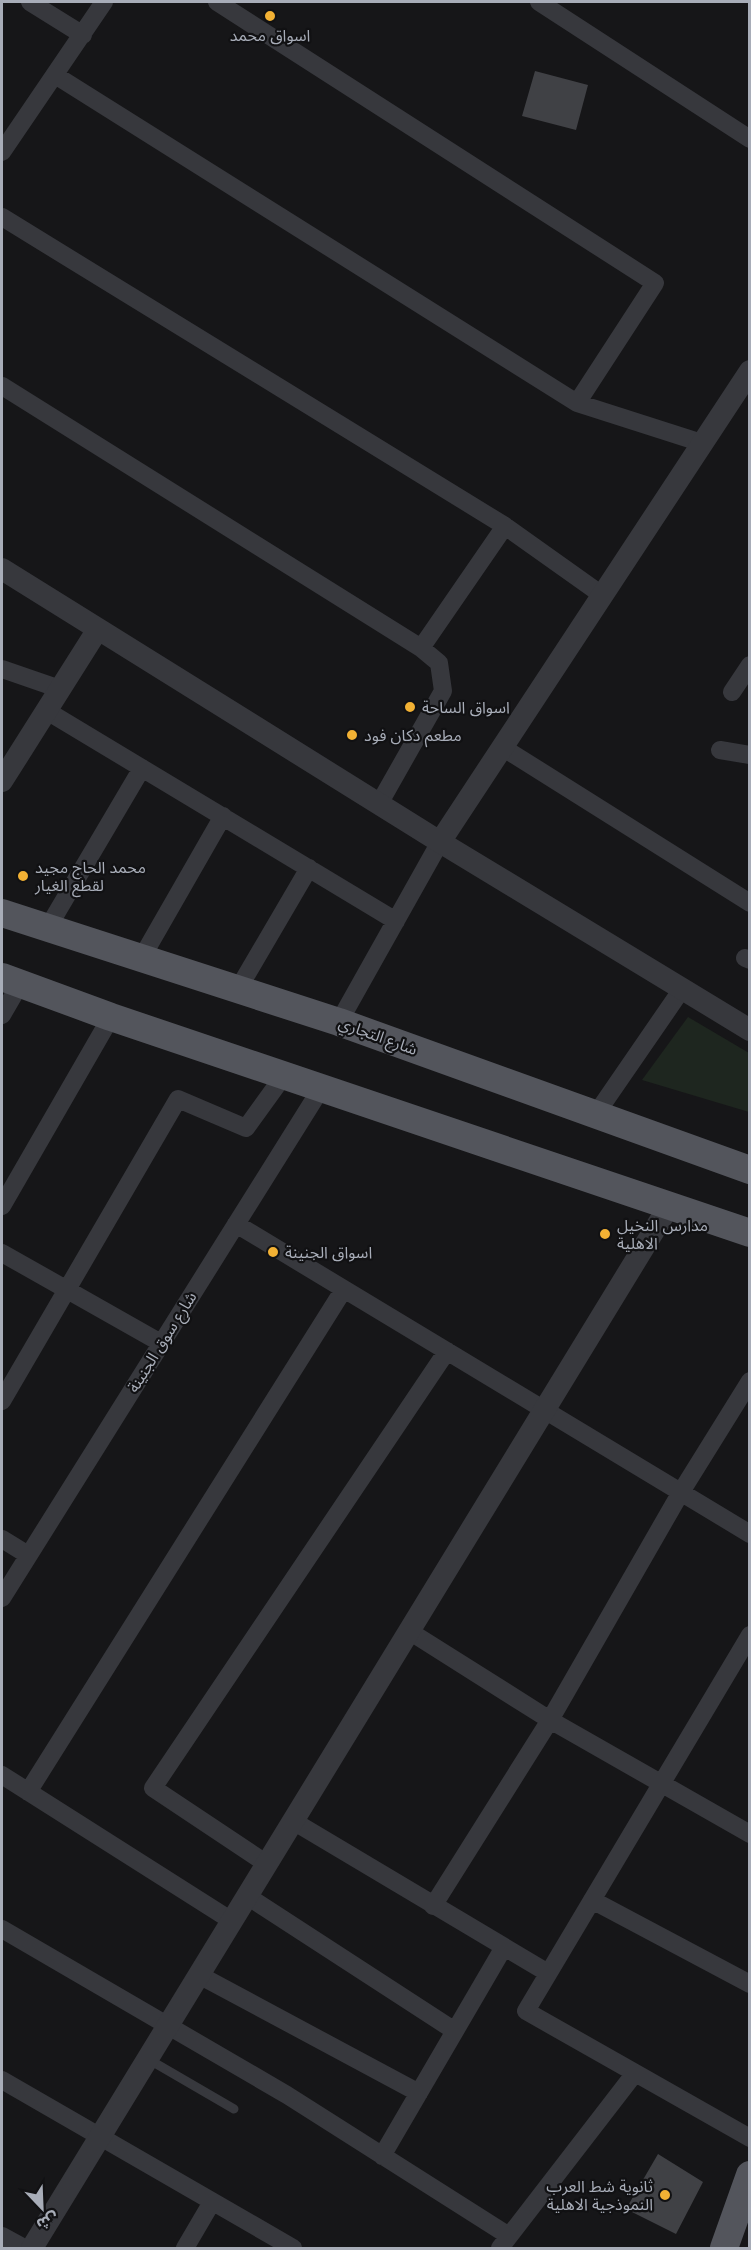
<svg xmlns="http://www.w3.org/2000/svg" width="751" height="2250" font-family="'Fira Sans','Noto Sans Arabic',sans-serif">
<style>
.green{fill:#1e261f}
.building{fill:#404145}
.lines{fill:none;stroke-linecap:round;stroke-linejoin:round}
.service{stroke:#37383d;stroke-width:9}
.minor{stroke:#37383d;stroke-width:18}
.tertiary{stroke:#37383d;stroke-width:22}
.primary{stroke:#53555c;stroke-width:28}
.poi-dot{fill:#f2b134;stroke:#111113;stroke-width:2}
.labels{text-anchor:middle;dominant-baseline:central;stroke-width:4.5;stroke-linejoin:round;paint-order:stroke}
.poi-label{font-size:16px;fill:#a8adb8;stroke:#111113;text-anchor:start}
.street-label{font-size:16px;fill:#a8adb8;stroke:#111113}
</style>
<rect width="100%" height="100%" fill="#161618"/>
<path class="green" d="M688 1017 749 1053V1112L642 1080Z"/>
<path class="building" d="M535 71 588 85 576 130 522 116Z
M658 2154 703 2182 676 2234 626 2209Z"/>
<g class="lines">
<path class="service" d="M148 2059 234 2109"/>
<path class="minor" d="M30 2 83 35
M217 2 655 283 577 403
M539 2 750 139
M55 75 577 403 702 443
M2 152 104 2
M2 217 505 526 602 595
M2 386 421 648 439 663 443 691 379 804
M421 648 505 526
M2 669 60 689
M732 692 750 665
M47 711 396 921
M502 747 750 903
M720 750 750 755
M47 929 142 768
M745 958 750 960
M141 959 223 816
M237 991 309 868
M2 1015 20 984
M339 1022 440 842
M596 1114 682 989
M2 1206 111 1017
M236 1224 750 1534
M2 1253 161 1343
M2 1401 178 1099 246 1128 285 1074
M2 1539 28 1555
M2 1598 322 1087
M409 1631 550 1720 750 1834
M750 1635 526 2011 750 2138
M2 1775 232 1921
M28 1792 344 1289
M293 1821 548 1973
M267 1864 153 1788 447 1351
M247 1896 455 2031
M592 1900 750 1984
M433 1906 550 1720 681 1492 750 1381
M2 1929 287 2095 509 2236
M199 1975 419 2093
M2 2080 293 2248
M382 2156 504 1947
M2 2236 24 2248
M185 2248 212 2202
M500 2248 635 2073"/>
<path class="tertiary" d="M2 569 440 842 750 1030
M2 781 98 629
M440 842 750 371
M32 2248 669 1206"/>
<path class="primary" d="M2 913 339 1022 750 1170
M2 977 111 1017 750 1233
M724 2248 750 2175"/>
</g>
<g class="poi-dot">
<circle cx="270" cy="16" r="6"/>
<circle cx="410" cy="707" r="6"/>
<circle cx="352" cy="735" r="6"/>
<circle cx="23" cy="876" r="6"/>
<circle cx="605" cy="1234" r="6"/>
<circle cx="273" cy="1252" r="6"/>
<circle cx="665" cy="2195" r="6"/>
</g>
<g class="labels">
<g class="poi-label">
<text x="270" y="35" text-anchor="middle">اسواق محمد</text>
<text x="422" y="707">اسواق الساحة</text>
<text x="364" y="735">مطعم دكان فود</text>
<text x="35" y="867">محمد الحاج مجيد<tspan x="35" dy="18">لقطع الغيار</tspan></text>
<text x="617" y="1225">مدارس النخيل<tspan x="617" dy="18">الاهلية</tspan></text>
<text x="285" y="1252">اسواق الجنينة</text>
<text x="653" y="2186" text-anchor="end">ثانوية شط العرب<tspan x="653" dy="18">النموذجية الاهلية</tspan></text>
</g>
<g class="street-label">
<text transform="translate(378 1036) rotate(20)">شارع التجاري</text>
<text transform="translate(162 1342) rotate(-58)">شارع سوق الجنينة</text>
</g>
</g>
<rect width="751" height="2250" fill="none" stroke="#a8adb8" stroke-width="6"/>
<g transform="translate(42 2208) rotate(157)" stroke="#111113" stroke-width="4.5" paint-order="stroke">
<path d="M0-4.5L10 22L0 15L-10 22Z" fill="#a8adb8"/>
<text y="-9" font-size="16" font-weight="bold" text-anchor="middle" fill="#a8adb8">ش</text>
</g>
</svg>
